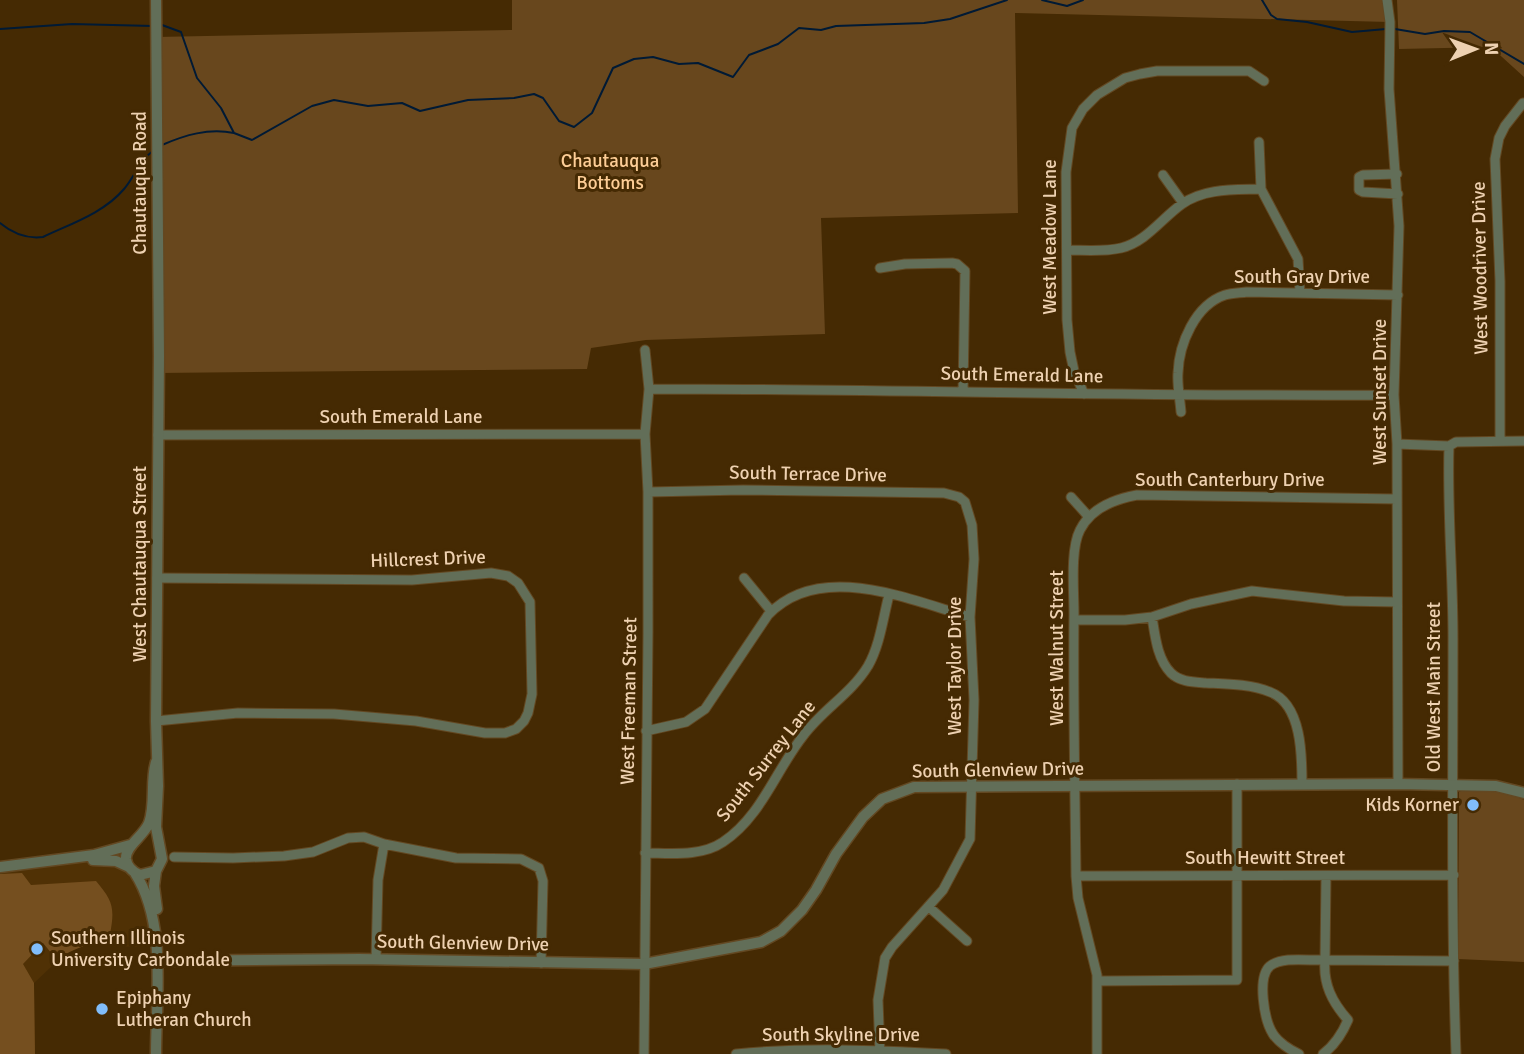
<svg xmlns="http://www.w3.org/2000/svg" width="1524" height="1054" font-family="Signika,sans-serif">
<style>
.built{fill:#503105}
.green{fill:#68471d}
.forest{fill:#754f1f}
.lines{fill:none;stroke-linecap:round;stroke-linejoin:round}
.stream{stroke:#001a35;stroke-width:2}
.minor-casing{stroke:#634822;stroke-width:11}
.tertiary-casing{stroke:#634822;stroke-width:13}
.minor{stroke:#626e58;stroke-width:9}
.tertiary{stroke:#626e58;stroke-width:10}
.poi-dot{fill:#81bdfa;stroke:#452a03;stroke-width:2.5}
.labels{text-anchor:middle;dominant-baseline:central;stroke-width:6;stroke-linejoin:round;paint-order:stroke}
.park-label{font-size:19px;fill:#fdcd96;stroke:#452a03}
.street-label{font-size:19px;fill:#eed1b1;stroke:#452a03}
.poi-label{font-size:19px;fill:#eed1b1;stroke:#452a03;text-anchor:start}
</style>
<rect width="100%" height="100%" fill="#452a03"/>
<path class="built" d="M121 846 141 890 154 947 83 946 67 952 34 983 35 1054H0V863Z"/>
<path class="green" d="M512 0H1387L1390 22 1015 13 1018 213 821 218 825 334 646 340 591 348 587 369 158 373 156 37 512 30Z
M1397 0H1524V77L1491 47 1399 49Z
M1465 789C1487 789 1504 790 1524 800V962L1458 959 1459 792Z"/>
<path class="forest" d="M22 873 31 885 96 881C113 901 115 908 110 934 93 945 73 947 57 960L43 943 23 964 34 983 35 1054H0V874Z"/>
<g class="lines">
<path class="stream" d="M1042 0 1067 6 1083 0
M1262 0 1271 15 1277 19 1307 22 1352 32 1386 29
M162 25 181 32 197 78 221 108 234 133 252 140 312 106 334 100 368 106 402 103 420 111 468 100 514 98 534 94 543 98 559 121 574 127 592 113 613 68 634 59 653 57 679 64 698 63 733 77 749 55 778 44 799 28 821 30 836 26 924 23 950 19 1007 0
M0 29 72 24 153 26
M1395 29 1425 34 1444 31 1470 32 1524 64
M162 145C185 135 208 128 234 133
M0 223C12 233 27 239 43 237 70 224 104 213 124 189 135 176 139 161 154 150"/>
<defs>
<path id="minor" d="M1387 0 1390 22 1389 89 1399 226 1394 395 1397 444 1398 784
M1259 142 1261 189 1298 259 1300 293
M1397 174 1363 175 1359 177V190L1363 192 1398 194
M1163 175 1183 203
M1067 250C1084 250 1104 252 1121 248 1146 242 1162 218 1182 204 1205 188 1234 190 1261 189
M880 268 905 264 952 263 957 264 965 271 963 392
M649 389C897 389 1146 397 1394 395
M1084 394 1074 371 1070 352 1067 320 1066 172 1072 128 1083 109 1097 95 1125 78 1140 74 1157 71H1249L1264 81
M1181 412C1180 399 1177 385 1178 373 1179 344 1195 305 1225 295 1232 293 1240 293 1247 292L1398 295
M158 435 645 434
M1500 441V281L1495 159 1499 138 1505 126 1523 103
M1397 444 1449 446 1456 442 1524 441
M1449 446C1447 510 1453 574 1453 638 1453 777 1451 915 1456 1054
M648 492 743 490 944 493 959 497 965 502 972 525 974 559 970 617 974 700 970 839 943 890 892 947 885 958 878 1000 880 1054
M1071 497 1089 517
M744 578 771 611
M1152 617C1155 635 1157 659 1171 673 1180 682 1194 682 1206 683 1227 684 1250 684 1270 692 1302 704 1302 756 1302 784
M1074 620H1125L1152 617 1191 604 1252 591 1344 601 1397 602
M156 721 238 713 334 714 416 721 485 733H505L516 729 524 721 528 713 532 694 530 602 518 583 508 576 491 573 412 580 157 578
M646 731 686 722 705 709 768 615C820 560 909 600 970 617
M645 853C670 853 701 857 723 842 761 817 776 770 803 736 822 710 851 694 868 666 880 645 883 618 889 595
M174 857 233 858 284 856 313 852 348 838 364 837 384 844 456 858 521 859 539 868 543 881 541 963
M1076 876 1454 875
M1326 876 1325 960 1454 961
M929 907 967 941
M376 959 378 880 384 844
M1097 981 1237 980V784
M644 1054 648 633V492L645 434 649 389 645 350
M736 1054C806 1047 876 1050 946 1054
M1097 1054V975L1078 898 1076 876C1075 789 1073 701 1074 614 1074 592 1070 549 1080 530 1091 508 1115 499 1137 495L1397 499
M1299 1054C1290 1050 1278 1042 1273 1034 1264 1020 1257 977 1270 966 1283 956 1309 961 1325 960 1323 984 1332 1002 1348 1020 1342 1034 1335 1045 1323 1054"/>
<path id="tertiary" d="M156 0 159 356 156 721 158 786 156 827 162 859 156 871 140 875C133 872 127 867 126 859 125 846 143 837 149 823 156 804 150 781 156 762
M93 860 116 861 129 867
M0 867 94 855 130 845
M156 871 154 886 157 909
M135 873C167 923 156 997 156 1054
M157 961 359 959 644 964 761 942 781 931 802 910 816 890 836 854 863 817 882 799 914 787 1398 784 1496 786 1524 793"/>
</defs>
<use href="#minor" class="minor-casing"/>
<use href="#tertiary" class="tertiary-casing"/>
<use href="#minor" class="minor"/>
<use href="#tertiary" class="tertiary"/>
</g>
<g class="poi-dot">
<circle cx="1473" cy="805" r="7"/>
<circle cx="37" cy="949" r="7"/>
<circle cx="102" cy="1009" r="7"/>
</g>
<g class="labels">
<g class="park-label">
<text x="610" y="161">Chautauqua<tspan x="610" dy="22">Bottoms</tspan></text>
</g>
<g class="street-label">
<text transform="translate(140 183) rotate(-90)">Chautauqua Road</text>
<text transform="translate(1050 237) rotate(-90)">West Meadow Lane</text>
<text transform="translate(1480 268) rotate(-91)">West Woodriver Drive</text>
<text x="1302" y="277">South Gray Drive</text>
<text transform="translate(1022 375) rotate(1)">South Emerald Lane</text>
<text transform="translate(1380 392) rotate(-90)">West Sunset Drive</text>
<text x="401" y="417">South Emerald Lane</text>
<text transform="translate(808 474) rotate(1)">South Terrace Drive</text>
<text x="1230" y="480">South Canterbury Drive</text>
<text transform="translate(428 559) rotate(-2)">Hillcrest Drive</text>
<text transform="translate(140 564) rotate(-90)">West Chautauqua Street</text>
<text transform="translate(1057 648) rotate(-90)">West Walnut Street</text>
<text transform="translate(955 666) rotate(-90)">West Taylor Drive</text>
<text transform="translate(1434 687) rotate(-90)">Old West Main Street</text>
<text transform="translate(629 701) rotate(-89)">West Freeman Street</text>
<text transform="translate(766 761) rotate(-52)">South Surrey Lane</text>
<text transform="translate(998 770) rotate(-1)">South Glenview Drive</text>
<text x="1265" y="858">South Hewitt Street</text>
<text transform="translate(463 943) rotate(1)">South Glenview Drive</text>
<text x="841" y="1035">South Skyline Drive</text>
</g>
<g class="poi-label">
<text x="1459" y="805" text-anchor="end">Kids Korner</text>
<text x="51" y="938">Southern Illinois<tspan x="51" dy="22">University Carbondale</tspan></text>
<text x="116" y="998">Epiphany<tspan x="116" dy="22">Lutheran Church</tspan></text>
</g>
</g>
<g transform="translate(1475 49) rotate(89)" stroke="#452a03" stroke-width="5" paint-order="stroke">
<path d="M0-5L12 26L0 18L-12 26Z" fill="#eed1b1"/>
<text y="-10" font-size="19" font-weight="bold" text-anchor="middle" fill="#eed1b1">N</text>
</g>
</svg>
